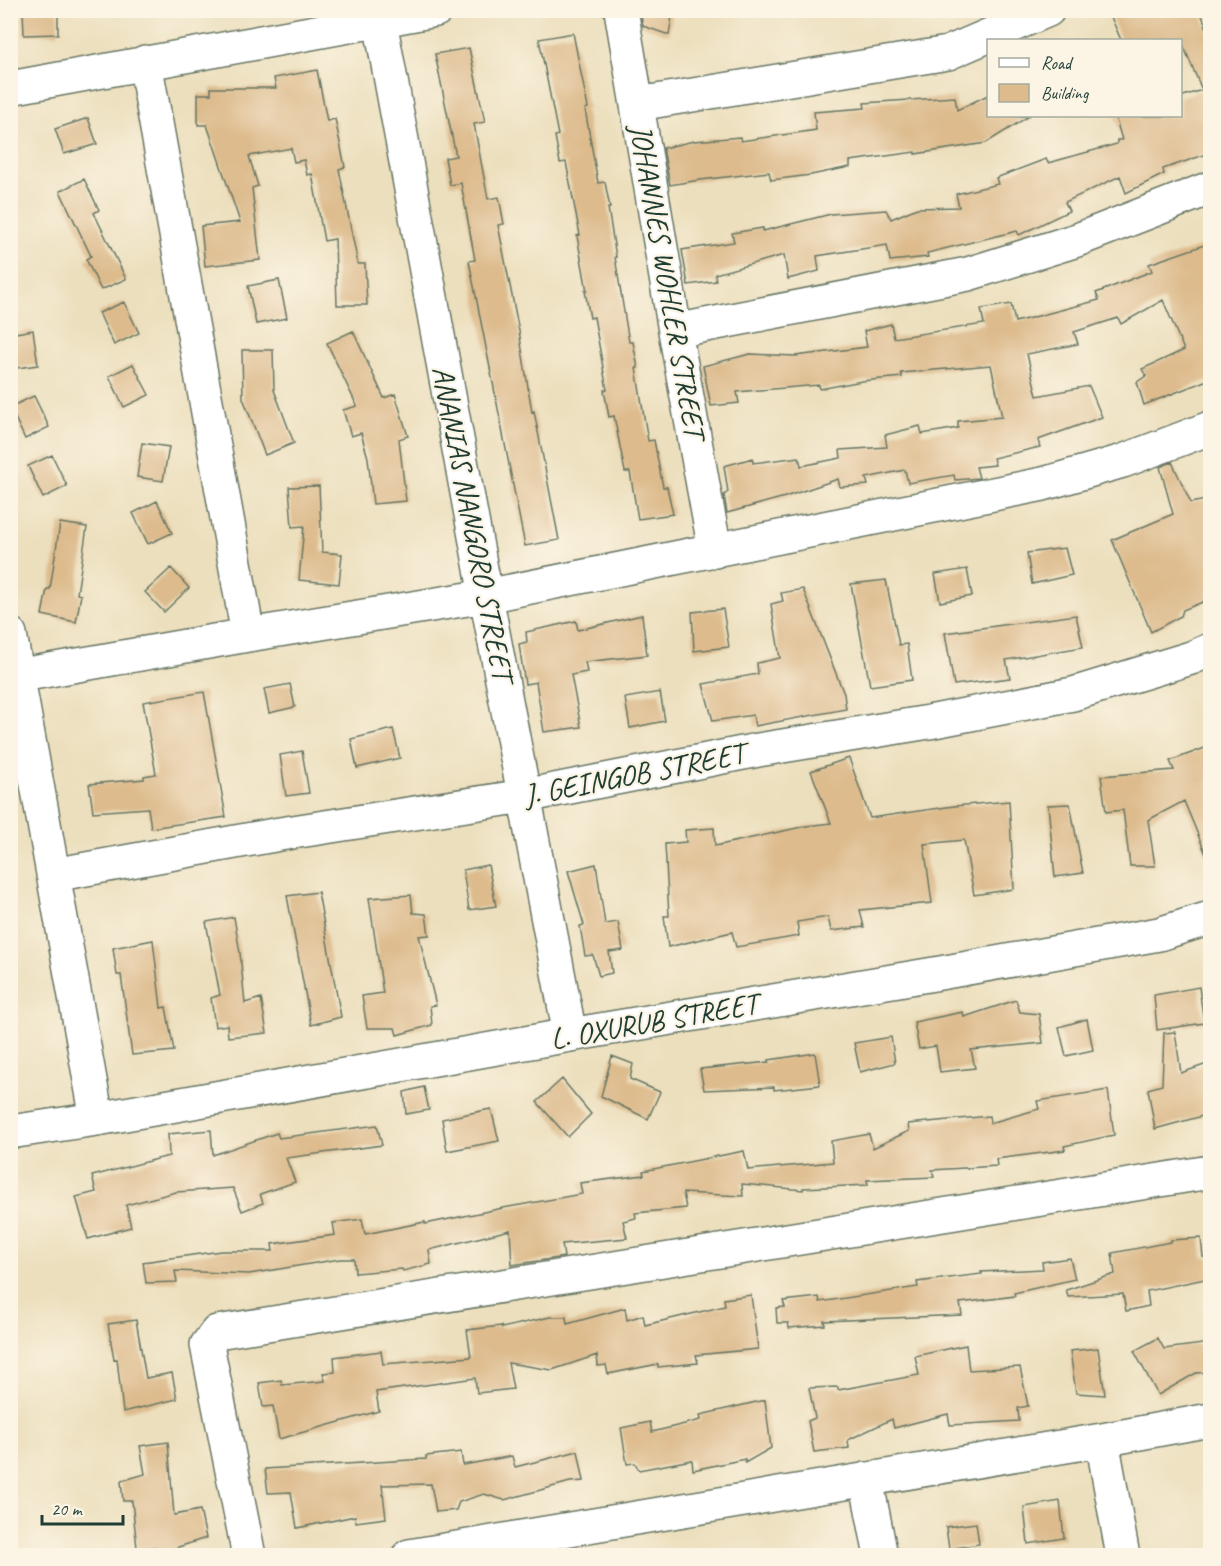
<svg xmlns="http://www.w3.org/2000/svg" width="1221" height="1566" font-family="Caveat,sans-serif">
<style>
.building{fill:#ddbb8d}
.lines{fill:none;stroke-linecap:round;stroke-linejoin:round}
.minor-casing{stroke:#677664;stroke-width:36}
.minor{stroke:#fff;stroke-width:33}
.labels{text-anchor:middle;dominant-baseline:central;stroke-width:4.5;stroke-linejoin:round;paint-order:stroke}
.street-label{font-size:30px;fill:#1f3d34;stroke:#fcf5e5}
</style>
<rect width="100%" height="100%" fill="#fcf5e5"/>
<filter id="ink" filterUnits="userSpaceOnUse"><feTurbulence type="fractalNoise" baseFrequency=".0167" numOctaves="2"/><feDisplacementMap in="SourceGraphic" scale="12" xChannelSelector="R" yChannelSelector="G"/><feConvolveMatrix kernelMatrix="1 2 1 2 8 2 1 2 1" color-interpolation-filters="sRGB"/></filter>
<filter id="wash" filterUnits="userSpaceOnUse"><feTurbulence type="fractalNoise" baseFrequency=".008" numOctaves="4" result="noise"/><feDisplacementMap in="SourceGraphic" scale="24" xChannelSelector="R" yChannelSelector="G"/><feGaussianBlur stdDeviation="1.35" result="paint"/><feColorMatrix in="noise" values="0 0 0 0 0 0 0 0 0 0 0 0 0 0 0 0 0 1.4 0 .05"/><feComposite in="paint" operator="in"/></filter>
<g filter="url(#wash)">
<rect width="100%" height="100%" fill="#ecdfbd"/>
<g id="blocks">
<path class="building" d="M23 10H58V34L24 35Z
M640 10H673L669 35 643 26Z
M1131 10H1200L1210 37V153L1163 169 1164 174 1126 193 1120 176 1065 202 1069 211 1019 235 1017 231 927 253 928 257 890 261 887 245 817 256 819 271 788 279 784 255 715 274 716 281 688 285 682 250 734 242 732 233 763 228V231L831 214 886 210 891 219 917 208 959 207 956 194 998 184 996 178 1046 159 1048 163 1117 144V140H1122L1115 116H1180V97L1202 90 1181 40H1121L1111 17Z
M573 33 588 108 585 109 598 183 605 182 610 208H608L616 257H615L629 342H633L638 368H636L648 441 654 440 663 487H667L673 514 638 519 630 472H625L614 416 609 417 604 390H607L594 317 590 318 585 291H587L577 236 580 235 566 162 560 163 555 136 558 135 539 39Z
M469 48 485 122 474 124 488 199 499 197 504 224 498 225 519 331 532 412 534 411 559 540 525 546 469 261 475 260 461 183 450 185 445 158 456 156 435 54Z
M317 70 327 121 335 119 345 167 339 169 358 264H365L367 305H337L335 239 324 241 312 174 307 175 304 160 294 162 291 148 249 156 258 186 252 188 260 260 205 266 201 226 240 222 207 125H198V94H211V88H276L274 78Z
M988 95V116H1029L986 143 915 154V152L850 161V167L811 175 771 180 769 172 700 180 670 185 663 148 694 141 740 137 741 141 816 130 814 112 865 108 864 103 955 97 957 110Z
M88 118 97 144 64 154 55 129Z
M84 179 99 210 94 213 126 279 101 290 86 259 91 256 60 191Z
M1210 243V379L1144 405 1137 382 1146 376 1142 369 1184 350 1163 300 1121 324 1118 318 1074 332 1078 344 1027 354 1037 396 1089 386 1102 417 1038 440 1040 447 993 458 995 465 976 467 979 478 955 480 954 475 908 483 905 470 866 478 868 485 840 487 838 479 785 497 727 513 724 495 728 492 724 466 753 458V463L799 457 801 466 841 458 840 450 887 447 885 435 920 426 922 434 958 428V421L1002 417 991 365 901 373 902 377 862 381 820 389 819 385 737 392 739 403 711 406 703 366 750 354 795 356 867 347 864 331 891 324 894 338 984 324 981 309 1011 304 1015 322 1099 300 1096 293 1152 271 1149 264Z
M279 280 287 318 256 324 248 286Z
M124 302 139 333 114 345 99 313Z
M33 330 38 365 10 369V334Z
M353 331 384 398 395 394 408 436 399 439 406 501 373 504 368 458 361 433 351 436 343 410 357 406 327 343Z
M242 350H273L274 390 294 443 265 455 243 398Z
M133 364 149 395 124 407 109 376Z
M34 396 49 427 25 439 10 407Z
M142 443 169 447 163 481 137 477Z
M52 455 67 486 43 498 28 466Z
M1172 462 1191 503 1205 500 1210 514V599L1183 610 1181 616 1151 632 1112 540 1173 514 1160 467Z
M319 486 322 552 342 554 339 584 299 580 304 526 292 527 289 487Z
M157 501 172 533 148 544 133 513Z
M60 523 87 527 77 594 81 595 76 622 42 615 47 589H50Z
M1065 548 1072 575 1032 584 1027 553Z
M171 568 189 588 164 612 145 592Z
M967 569 972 596 940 602 935 574Z
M886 580 899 645 907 644 912 680 870 686 851 584Z
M803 589 844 694 846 709 755 726 753 715 713 721 703 684 758 674 757 663 780 658 771 604 783 601 781 593Z
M723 609 729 647 694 651 692 612Z
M642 615 647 655 585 662 587 672 571 675 581 727 544 732 536 682 525 684 519 644 527 642 526 632 576 621 578 630Z
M1076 615 1083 647 1006 660 1010 678 954 685 945 633Z
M290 684 295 707 269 713 264 689Z
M204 692 226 817 151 828 148 808 93 812 89 784 144 779V776L156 774 143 702Z
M660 692 665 721 630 728 625 698Z
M393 729 400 758 357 768 351 739Z
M1210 746V864L1184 801 1148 820 1155 866H1130L1123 810 1106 812 1101 776 1174 770 1170 761Z
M302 751 309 793 286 796 280 755Z
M849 758 870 818 954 806 1009 801 1014 889 974 895 964 840 924 844 932 903 860 910 864 927 831 931 828 917 797 922 799 936 736 947 732 932 668 947 664 916H669L665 844 686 842 685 830 714 828 715 846 806 826 831 823 811 771Z
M1070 804 1083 873 1055 877 1048 805Z
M596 864 605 924 618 922 623 950 609 952 612 973 599 976 593 955 585 956 580 926 584 925 568 871Z
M488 865 496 906 469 910 463 870Z
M318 892 341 1017 311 1025 287 896Z
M411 895 413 913 426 914 429 935 419 936 436 1005 430 1006 432 1025 397 1035 395 1028H367L362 996 383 993 369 898Z
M234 917 240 953 245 1003 261 998 267 1033 228 1037 227 1025 215 1027 211 998 220 995 206 922Z
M153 940 161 1008 166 1007 174 1051 132 1055 121 975H117L113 948Z
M1199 987 1204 1023 1157 1030 1154 995Z
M1016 1000 1020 1012 1039 1014 1043 1043 971 1050 975 1068 940 1072 936 1046 919 1049 914 1022 963 1012 964 1017Z
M1087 1019 1093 1050 1066 1056 1059 1027Z
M1175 1032 1181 1073 1210 1063V1114L1155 1129 1148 1089 1162 1085 1164 1033Z
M891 1037 895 1063 860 1072 854 1043Z
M815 1053 820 1085 774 1090V1087L704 1090 700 1069 769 1062V1060Z
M612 1056 633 1064 630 1079 660 1092 648 1119 601 1096Z
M562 1079 591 1114 568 1137 537 1102Z
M424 1087 429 1110 406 1114 404 1092Z
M1108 1090 1114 1135 1064 1146 1065 1150 996 1159 997 1166 932 1170 934 1177 867 1180 868 1185 803 1188V1190L742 1184 743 1196 683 1193 686 1208 635 1213 636 1218 623 1221 627 1238 562 1244 564 1257 512 1265 510 1230 429 1250 431 1264 403 1271 402 1269 355 1273 354 1259H340L249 1274 175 1271 177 1282 146 1283 143 1262 221 1251H273L272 1244 335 1235 333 1223 362 1219 365 1234 425 1222V1224L503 1208 582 1194 580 1183 644 1175 643 1171 744 1151 748 1170 833 1162 831 1141 869 1134 873 1148 909 1131 908 1124 989 1116 990 1123 1039 1109 1037 1101Z
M491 1109 499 1141 447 1151 442 1119Z
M377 1125 382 1145 286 1158 295 1182 260 1194 263 1203 242 1211 233 1188 176 1192 126 1205 131 1227 88 1239 76 1197 96 1192 92 1176 169 1156 168 1134 211 1130 213 1155 277 1133 279 1138Z
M1201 1238 1203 1257 1210 1258V1278L1147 1291 1149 1306 1126 1311 1123 1294 1068 1297 1066 1290 1115 1274 1112 1253 1171 1242V1240Z
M1070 1258 1075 1279 1014 1293 1015 1296 960 1303 962 1315 824 1321 825 1325 789 1328 788 1323H777L776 1308 785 1307 783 1301 819 1297 820 1302 918 1287 917 1282 982 1274 981 1272 1043 1269 1042 1262Z
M751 1295 758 1349 696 1355 698 1363 658 1367V1364L608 1374 606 1365 598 1366 597 1355 552 1370 508 1363 513 1389 477 1393 475 1378 376 1392 379 1411 279 1439 273 1406 263 1407 259 1383 281 1380 282 1385 325 1381 323 1373 335 1372 334 1357 381 1351 383 1364 471 1357 467 1330 501 1326 502 1328 550 1317H566L567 1324 625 1308 627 1320 643 1315 645 1325 725 1306 724 1299Z
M136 1320 146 1378 172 1373 177 1399 123 1412 117 1359 114 1360 108 1324Z
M1158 1338 1164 1349 1210 1343V1372L1196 1373 1158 1395 1134 1351Z
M966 1345 969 1370 1020 1367 1028 1406 1018 1408 1019 1421 950 1425 948 1414 894 1428 892 1419 848 1440 849 1448 814 1452 808 1421 815 1418 809 1388 838 1387V1390L919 1375 915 1356Z
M1098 1348 1105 1395 1076 1393 1070 1351Z
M765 1400 771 1448 745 1463V1459L693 1470 692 1460 639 1470 635 1463 627 1464 621 1428 650 1422 652 1432 701 1420 700 1415Z
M168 1442 174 1515 200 1510 206 1538 157 1554 155 1547 137 1548 132 1501H123L121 1481 145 1474 140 1446Z
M578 1451 584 1481 570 1482 504 1500 484 1494 459 1502 456 1510 436 1512 431 1484 382 1485 386 1518 356 1522 355 1516 297 1528 291 1492 268 1493 265 1469 426 1459V1456L461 1452 463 1465 512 1456 515 1467Z
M1060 1501 1064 1538 1028 1544 1024 1507Z
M976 1523 979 1544 949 1549 946 1527Z"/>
</g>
</g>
<g filter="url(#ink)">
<use href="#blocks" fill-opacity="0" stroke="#677664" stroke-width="1.5"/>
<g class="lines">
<defs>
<path id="minor" d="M378 10 486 596 570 1035
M621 10 675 331 715 551
M145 62 248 635
M10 88 436 10
M638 104 948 53 1048 10
M675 331 968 274 1077 240 1210 188
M10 634 97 1119
M10 677 248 635 486 596 1043 484 1123 461 1210 428
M53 875 280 834 524 796 758 750 929 722 1073 694 1191 658 1210 650
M10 1132 97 1119 570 1035 940 973 1159 934 1210 918
M1102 1440 1123 1556
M866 1479 881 1556
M249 1556 207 1345 217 1332 1210 1172
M409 1556 1102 1440 1210 1420"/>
</defs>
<use href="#minor" class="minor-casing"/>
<use href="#minor" class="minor"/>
</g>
</g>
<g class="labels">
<g class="street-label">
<text transform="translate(668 281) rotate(80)">JOHANNES WOHLER STREET</text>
<text transform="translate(473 523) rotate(79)">ANANIAS NANGORO STREET</text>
<text transform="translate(634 774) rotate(-11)">J. GEINGOB STREET</text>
<text transform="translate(654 1021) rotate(-10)">L. OXURUB STREET</text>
</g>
</g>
<rect width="1221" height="1566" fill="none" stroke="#fcf5e5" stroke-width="36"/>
<rect x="987" y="39" width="195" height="78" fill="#fcf5e5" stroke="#a4ab9e" stroke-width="1.5"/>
<rect x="999" y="58" width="30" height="9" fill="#ffffff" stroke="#a4ab9e" stroke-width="1.5"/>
<text x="1041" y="69" font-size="18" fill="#1f3d34">Road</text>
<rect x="999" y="84" width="30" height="18" fill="#ddbb8d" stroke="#a4ab9e" stroke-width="1.5"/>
<text x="1041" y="99" font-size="18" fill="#1f3d34">Building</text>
<path d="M42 1515v9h81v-9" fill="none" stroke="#1f3d34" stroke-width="3"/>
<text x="51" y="1515" font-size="18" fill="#1f3d34" stroke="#fcf5e5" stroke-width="4.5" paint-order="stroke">20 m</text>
</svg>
